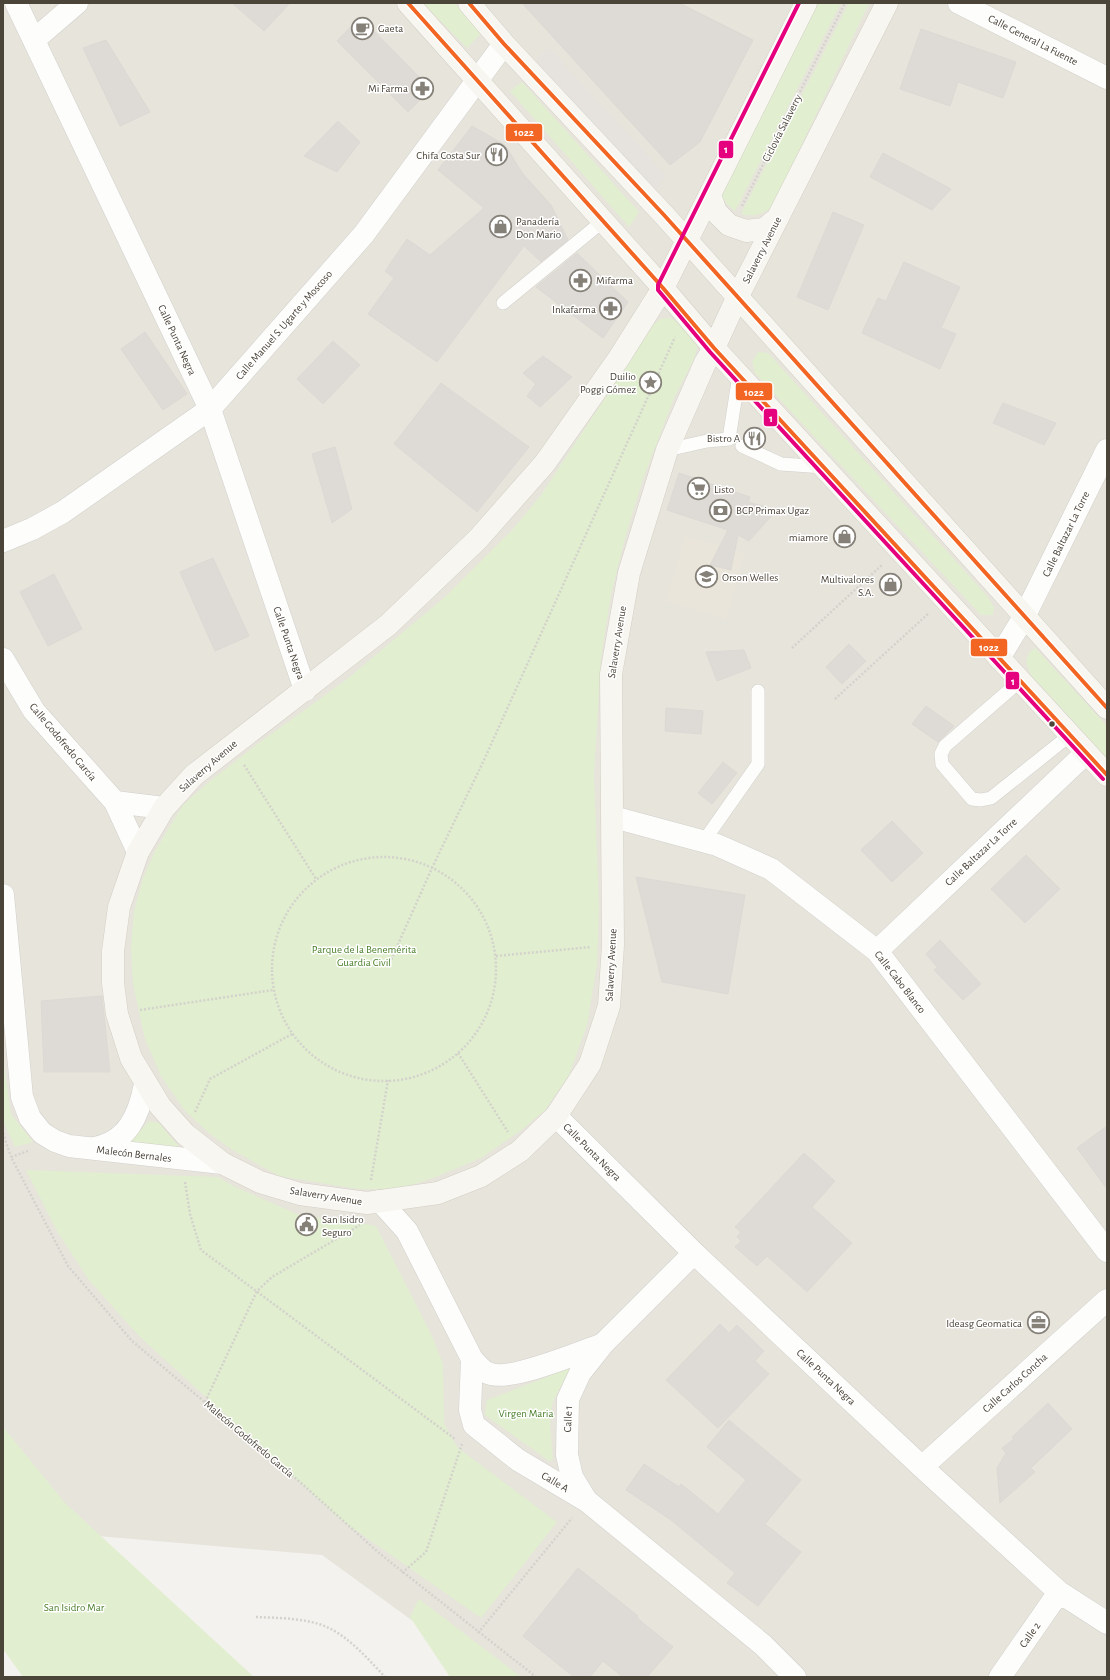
<svg xmlns="http://www.w3.org/2000/svg" width="1110" height="1680" font-family="'Alegreya Sans',sans-serif">
<style>
.residential{fill:#e7e4dc}
.education{fill:#eae5da}
.green{fill:#e1eecf}
.parking{fill:#e6e3df}
.building{fill:#dedbd6;stroke:#dcd9d4}
.lines{fill:none;stroke-linecap:round;stroke-linejoin:round}
.lane-casing{stroke:#d2d0cb;stroke-width:14}
.street-casing{stroke:#d2d0cb;stroke-width:23}
.secondary-casing{stroke:#d3cfc5;stroke-width:23}
.path{stroke:#d3d2cc;stroke-width:2.5;stroke-dasharray:2 2;stroke-linecap:butt}
.lane{stroke:#fdfdfc;stroke-width:13}
.street{stroke:#fdfdfc;stroke-width:22}
.secondary{stroke:#f7f6f1;stroke-width:22}
.bus-1-casing{stroke:#fff;stroke-width:7}
.bus-2-casing{stroke:#fff;stroke-width:7}
.bus-1{stroke:#f26522;stroke-width:4}
.bus-2{stroke:#e5007d;stroke-width:4}
.bus-dot{fill:#4b4439;stroke:#fff;stroke-width:1.5}
.labels{text-anchor:middle;dominant-baseline:central;stroke-width:3;stroke-linejoin:round;paint-order:stroke}
.poi-label{font-size:11px;fill:#4b4439;stroke:#fff;text-anchor:end}
.street-label{font-size:11px;fill:#4b4439;stroke:#fff}
.park-label{font-size:11px;fill:#4a7f2a;stroke:#fff}
.line-badge{stroke:#fff;stroke-width:1.5}
.badge-label{font-size:11px;text-anchor:middle;font-weight:bold;fill:#fff}
</style>
<rect width="100%" height="100%" fill="#f4f2ee"/>
<path class="residential" d="M3 3H1107V1677H486L476 1667 322 1555 3 1528Z"/>
<path class="education" d="M685 536 745 553 726 619 666 601Z"/>
<path class="green" d="M423 3H454L482 32 467 48Z
M812 3H841L735 211 727 204 718 190Z
M849 3H869L772 207C762 215 753 217 741 214Z
M522 82 639 212 629 227 510 91Z
M670 318 676 321 698 344 694 359 674 398 643 479 627 531 611 594 601 658 594 775 599 908 597 964 587 1025 569 1075 545 1110 523 1129 481 1158 433 1178 399 1189H358L279 1176 231 1149 209 1133 185 1111 161 1076 145 1039 133 984 131 948 134 911 143 878 155 851 183 805 210 781 259 743 346 680 445 597 513 529 541 495 654 324 660 319Z
M758 352 768 353 987 596 994 607 993 615H981L755 373 752 362Z
M1035 648 1107 726V758L1031 675 1026 662 1029 653Z
M3 1059 11 1114 33 1142 15 1147 4 1123Z
M149 1121 159 1123 180 1148 128 1144Z
M26 1170 218 1177 233 1186 302 1216 345 1220 376 1226 432 1336 443 1364 444 1423 457 1447 557 1522 481 1618 341 1520 139 1336 89 1280 57 1231Z
M570 1368 552 1404 550 1425 553 1460 549 1461 485 1415 487 1400Z
M3 1427 65 1503 254 1677H23L3 1649Z
M419 1599 521 1677H450L410 1617Z"/>
<path class="parking" d="M549 48 666 176 655 190 534 62Z"/>
<path class="building" d="M232 3H290L264 31Z
M522 3H679L753 40 700 142 670 165Z
M360 17 431 89 408 112 337 41Z
M921 29 1016 62 1003 98 958 82 950 106 900 89Z
M106 40 150 112 120 126 83 48Z
M338 121 360 142 337 172 304 156Z
M472 126 505 145 523 174 551 205 568 240 541 262 524 246 437 362 368 314 394 278 385 271 407 239 430 255 484 208 438 170Z
M883 153 951 189 932 210 870 177Z
M833 212 864 225 828 310 797 297Z
M577 253 628 302 603 338 536 287Z
M904 262 960 287 941 328 956 334 940 369 862 333 878 298 886 301Z
M145 332 187 394 163 410 121 349Z
M333 341 360 365 323 404 297 379Z
M543 356 572 377 540 407 527 396 536 384 523 373Z
M441 383 529 447 477 512 394 444Z
M1003 403 1056 423 1044 445 993 423Z
M335 447 352 509 332 523 312 454Z
M679 473 750 497 748 502 777 510 749 541 738 535 731 570 710 565 728 530 667 510Z
M213 558 249 636 215 651 180 572Z
M54 574 82 629 48 646 20 592Z
M849 644 866 661 842 684 826 667Z
M744 650 751 668 717 681 706 652Z
M926 706 954 726 938 742 912 724Z
M666 708 703 711 701 734 665 731Z
M723 762 737 773 712 804 698 793Z
M892 821 923 853 892 882 861 850Z
M1026 855 1060 889 1025 923 991 889Z
M636 877 745 895 728 994 662 982Z
M940 940 981 984 963 1000 934 970 937 967 926 954Z
M102 996 110 1072H44L41 1001Z
M1107 1126V1189L1077 1148Z
M804 1153 835 1181 812 1207 852 1243 807 1292 767 1256 757 1266 735 1247 741 1241 737 1237 741 1232 735 1227Z
M720 1324 729 1333 737 1325 764 1351 755 1361 769 1374 718 1428 666 1380Z
M1048 1403 1072 1429 1031 1468 1035 1472 1000 1503 997 1468 1006 1453 1002 1448 1014 1439 1012 1437Z
M729 1420 801 1480 765 1524 801 1552 758 1606 727 1583 735 1573 671 1520 626 1490 644 1464 679 1487 681 1484 718 1514 746 1480 707 1447Z
M578 1568 638 1616 637 1618 673 1647 647 1677H623L603 1661 590 1677H574L523 1636Z"/>
<g class="lines">
<defs>
<path id="lane" d="M503 303 603 221
M742 446 781 464 824 467
M667 450 707 441 729 439 739 375
M1020 681 945 746 941 754 942 764 972 799 981 800 991 798 1070 735
M704 841 758 764V691"/>
<path id="street" d="M16 3 210 409 305 690
M959 3 1107 78
M34 40 77 3
M3 541 32 529 63 512 210 409 364 234 504 44
M999 658 1024 617 1107 450
M3 659 34 711 115 802 138 852
M115 802 164 808
M613 817 717 845 771 869 877 951 1107 1251
M3 895 22 1097 30 1118 42 1133 55 1141 69 1146 222 1163
M877 951 1086 753
M556 1116 694 1253 922 1467 1059 1592 1107 1623
M94 1148C128 1142 139 1115 145 1084
M380 1201 407 1231 472 1359 470 1410 474 1425 518 1460 587 1501 763 1645 795 1677
M472 1359C476 1363 482 1371 488 1373 507 1383 581 1352 603 1344
M922 1467 1107 1300
M586 1500 572 1477 567 1455 568 1399 580 1373 603 1344 694 1253
M1000 1677 1059 1592"/>
<path id="secondary" d="M408 3 663 288 714 348 1107 775
M469 3 504 44 664 215 1107 708
M806 3 663 288 619 358 545 463 478 539 388 625 194 775 164 808 138 852 119 907 113 951V983L117 1014 131 1058 160 1106 185 1134 222 1163 260 1182 300 1194 367 1203 438 1193 481 1176 520 1151 556 1116 590 1064 609 1006 613 945 611 674 629 573 667 450 705 363 714 348 737 298 887 3
M710 195 716 212 729 225 746 231 764 229 778 218"/>
</defs>
<use href="#lane" class="lane-casing"/>
<use href="#street" class="street-casing"/>
<use href="#secondary" class="secondary-casing"/>
<path class="path" d="M742 206 845 3
M792 648 883 564
M835 699 929 613
M244 765 316 879
M272 969a112 112 0 1 1 224 0a112 112 0 1 1-224 0Z
M496 956 591 947
M388 967 432 868 484 760 675 337
M140 1010 273 990
M458 1053 508 1132
M195 1112 210 1079 292 1034
M3 1133 11 1157
M28 1151 11 1157 68 1266 132 1341 300 1482 379 1553 536 1677
M371 1180 388 1080
M185 1182 190 1214 201 1250 455 1439
M205 1402 257 1291 272 1277 360 1225
M402 1573 426 1552 462 1444
M256 1617C280 1618 308 1618 329 1628 351 1639 369 1660 385 1677
M478 1633 572 1518"/>
<use href="#lane" class="lane"/>
<use href="#street" class="street"/>
<use href="#secondary" class="secondary"/>
<defs>
<path id="bus-1" d="M408 3 663 288 714 348 1107 775
M469 3 504 44 664 215 1107 708"/>
<path id="bus-2" d="M799 3 658 285V290L710 352 1103 779"/>
</defs>
<use href="#bus-1" class="bus-1-casing"/>
<use href="#bus-2" class="bus-2-casing"/>
<use href="#bus-1" class="bus-1"/>
<use href="#bus-2" class="bus-2"/>
</g>
<defs>
<symbol id="cafe-ring" viewBox="-11 -11 22 22"><circle r="9.5" fill="#fff" stroke="#868178" stroke-width="1.5"/><path d="M-5.5-4.5H6V0H3Q3 3.5 0 3.5H-2.5Q-5.5 3.5-5.5 0ZM3-3.2v2h1.7v-2ZM-6 4.5H4V6H-6Z" fill="#868178"/></symbol>
<symbol id="pharmacy-ring" viewBox="-11 -11 22 22"><circle r="9.5" fill="#fff" stroke="#868178" stroke-width="1.5"/><path d="M-2-6h4v4h4v4h-4v4h-4v-4h-4v-4h4Z" fill="#868178"/></symbol>
<symbol id="restaurant-ring" viewBox="-11 -11 22 22"><circle r="9.5" fill="#fff" stroke="#868178" stroke-width="1.5"/><path d="M-5-6h1v4h1v-4h1v4h1v-4h1v5L-1.5 .5V6h-2V.5L-5-1ZM5-6V6H3V1.5H1.5Q1.5-4 5-6Z" fill="#868178"/></symbol>
<symbol id="shop-ring" viewBox="-11 -11 22 22"><circle r="9.5" fill="#fff" stroke="#868178" stroke-width="1.5"/><path d="M-5-2.5h2.3a2.7 3.5 0 0 1 5.4 0H5L5.5 6h-11ZM-1.5-2.5h3a1.5 2.3 0 0 0-3 0Z" fill="#868178"/></symbol>
<symbol id="sight-ring" viewBox="-11 -11 22 22"><circle r="9.5" fill="#fff" stroke="#868178" stroke-width="1.5"/><path d="M0-6L1.8-2.2L6-1.7L2.9 1.2L3.7 5.4L0 3.3L-3.7 5.4L-2.9 1.2L-6-1.7L-1.8-2.2Z" fill="#868178"/></symbol>
<symbol id="supermarket-ring" viewBox="-11 -11 22 22"><circle r="9.5" fill="#fff" stroke="#868178" stroke-width="1.5"/><path d="M-6-5.5h2.5l.6 2H6L4.5 2H-2.5L-4.4-4H-6ZM-1.5 3.2a1.3 1.3 0 1 0 .1 0ZM3 3.2a1.3 1.3 0 1 0 .1 0Z" fill="#868178"/></symbol>
<symbol id="bank-ring" viewBox="-11 -11 22 22"><circle r="9.5" fill="#fff" stroke="#868178" stroke-width="1.5"/><path d="M-6-4H6V4H-6ZM0-2.3a2.3 2.3 0 1 0 0 4.6a2.3 2.3 0 1 0 0-4.6Z" fill="#868178"/></symbol>
<symbol id="school-ring" viewBox="-11 -11 22 22"><circle r="9.5" fill="#fff" stroke="#868178" stroke-width="1.5"/><path d="M0-5L7-2L0 1L-7-2ZM-4 1L0 2.5L4 1V4Q0 6-4 4Z" fill="#868178"/></symbol>
<symbol id="civic-ring" viewBox="-11 -11 22 22"><circle r="9.5" fill="#fff" stroke="#868178" stroke-width="1.5"/><path d="M-.6-6.5H3V-4.5H.6V-3L4-1V1h2V6H-6V1h2V-1L-.6-3ZM-1.2 2.5V6h2.4V2.5Z" fill="#868178"/></symbol>
<symbol id="office-ring" viewBox="-11 -11 22 22"><circle r="9.5" fill="#fff" stroke="#868178" stroke-width="1.5"/><path d="M-6-3h4V-5.5h4V-3h4V5H-6ZM-1-4.5V-3h2v-1.5ZM-6 0V1H6V0Z" fill="#868178"/></symbol>
</defs>
<g fill-rule="evenodd">
<use href="#cafe-ring" x="350" y="16" width="25" height="25"/>
<use href="#pharmacy-ring" x="410" y="76" width="25" height="25"/>
<use href="#restaurant-ring" x="484" y="142" width="25" height="25"/>
<use href="#shop-ring" x="488" y="214" width="25" height="25"/>
<use href="#pharmacy-ring" x="568" y="268" width="25" height="25"/>
<use href="#pharmacy-ring" x="598" y="296" width="25" height="25"/>
<use href="#sight-ring" x="638" y="370" width="25" height="25"/>
<use href="#restaurant-ring" x="742" y="426" width="25" height="25"/>
<use href="#supermarket-ring" x="686" y="476" width="25" height="25"/>
<use href="#bank-ring" x="708" y="498" width="25" height="25"/>
<use href="#shop-ring" x="832" y="524" width="25" height="25"/>
<use href="#school-ring" x="694" y="564" width="25" height="25"/>
<use href="#shop-ring" x="878" y="572" width="25" height="25"/>
<use href="#civic-ring" x="294" y="1212" width="25" height="25"/>
<use href="#office-ring" x="1026" y="1310" width="25" height="25"/>
</g>
<circle class="bus-dot" cx="1052" cy="724" r="3.5"/>
<g class="labels">
<g class="poi-label">
<text x="378" y="28" text-anchor="start">Gaeta</text>
<text x="408" y="88">Mi Farma</text>
<text x="480" y="155">Chifa Costa Sur</text>
<text x="516" y="221" text-anchor="start">Panadería<tspan x="516" dy="13">Don Mario</tspan></text>
<text x="596" y="280" text-anchor="start">Mifarma</text>
<text x="596" y="309">Inkafarma</text>
<text x="636" y="376">Duilio<tspan x="636" dy="13">Poggi Gómez</tspan></text>
<text x="740" y="438">Bistro A</text>
<text x="714" y="489" text-anchor="start">Listo</text>
<text x="736" y="510" text-anchor="start">BCP Primax Ugaz</text>
<text x="828" y="537">miamore</text>
<text x="722" y="577" text-anchor="start">Orson Welles</text>
<text x="874" y="579">Multivalores<tspan x="874" dy="13">S.A.</tspan></text>
<text x="322" y="1219" text-anchor="start">San Isidro<tspan x="322" dy="13">Seguro</tspan></text>
<text x="1022" y="1323">Ideasg Geomatica</text>
</g>
<g class="street-label">
<text transform="translate(1033 40) rotate(27)">Calle General La Fuente</text>
<text transform="translate(782 128) rotate(-63)">Ciclovía Salaverry</text>
<text transform="translate(762 250) rotate(-63)">Salaverry Avenue</text>
<text transform="translate(284 325) rotate(-49)">Calle Manuel S. Ugarte y Moscoso</text>
<text transform="translate(177 340) rotate(65)">Calle Punta Negra</text>
<text transform="translate(1066 534) rotate(-64)">Calle Baltazar La Torre</text>
<text transform="translate(617 642) rotate(-81)">Salaverry Avenue</text>
<text transform="translate(289 643) rotate(71)">Calle Punta Negra</text>
<text transform="translate(63 742) rotate(50)">Calle Godofredo García</text>
<text transform="translate(208 766) rotate(-41)">Salaverry Avenue</text>
<text transform="translate(981 852) rotate(-43)">Calle Baltazar La Torre</text>
<text transform="translate(611 965) rotate(-87)">Salaverry Avenue</text>
<text transform="translate(900 982) rotate(52)">Calle Cabo Blanco</text>
<text transform="translate(592 1152) rotate(45)">Calle Punta Negra</text>
<text transform="translate(134 1154) rotate(7)">Malecón Bernales</text>
<text transform="translate(326 1196) rotate(9)">Salaverry Avenue</text>
<text transform="translate(826 1377) rotate(43)">Calle Punta Negra</text>
<text transform="translate(1015 1383) rotate(-42)">Calle Carlos Concha</text>
<text transform="translate(568 1419) rotate(-88)">Calle 1</text>
<text transform="translate(249 1439) rotate(40)">Malecón Godofredo García</text>
<text transform="translate(555 1482) rotate(31)">Calle A</text>
<text transform="translate(1030 1635) rotate(-55)">Calle 2</text>
</g>
<g class="park-label">
<text x="364" y="949">Parque de la Benemérita<tspan x="364" dy="13">Guardia Civil</tspan></text>
<text x="526" y="1413">Virgen Maria</text>
<text x="74" y="1607">San Isidro Mar</text>
</g>
</g>
<g class="line-badge">
<rect x="505" y="123" width="38" height="19" rx="4" fill="#f26522"/>
<rect x="718" y="140" width="16" height="19" rx="4" fill="#e5007d"/>
<rect x="735" y="382" width="38" height="19" rx="4" fill="#f26522"/>
<rect x="763" y="408" width="15" height="19" rx="4" fill="#e5007d"/>
<rect x="970" y="638" width="38" height="19" rx="4" fill="#f26522"/>
<rect x="1005" y="671" width="15" height="19" rx="4" fill="#e5007d"/>
</g>
<g class="badge-label">
<text x="524" y="136">1022</text>
<text x="726" y="153">1</text>
<text x="754" y="396">1022</text>
<text x="771" y="422">1</text>
<text x="989" y="651">1022</text>
<text x="1013" y="685">1</text>
</g>
<rect width="1110" height="1680" fill="none" stroke="#4b4439" stroke-width="8"/>
</svg>
